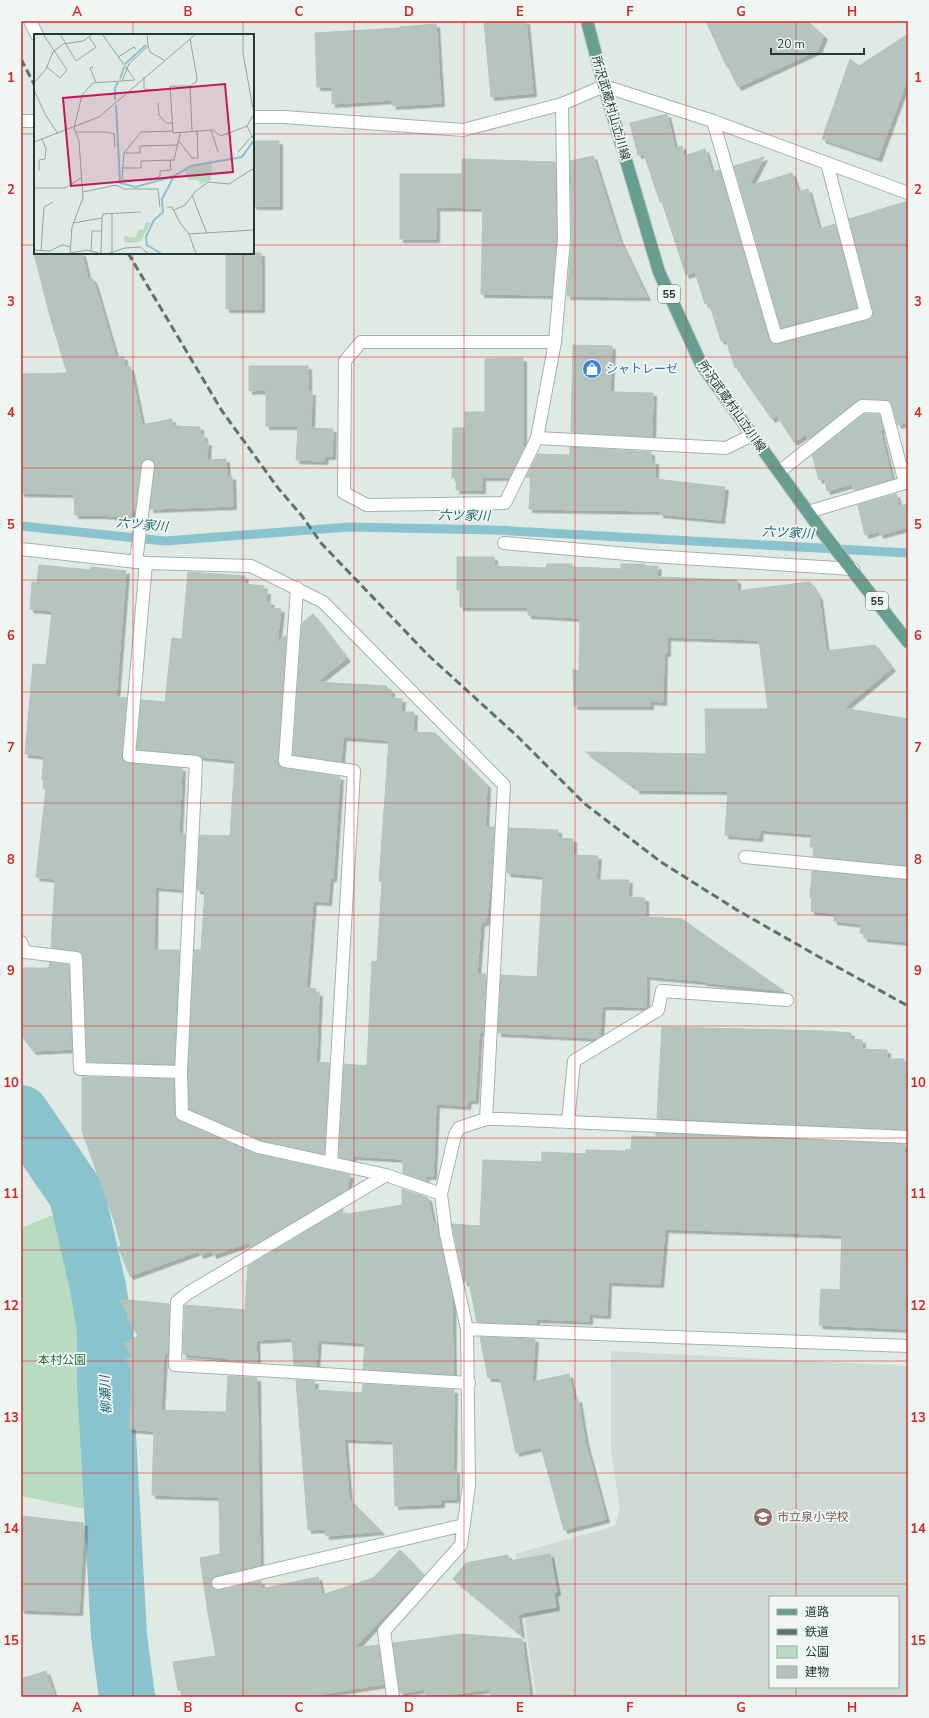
<svg xmlns="http://www.w3.org/2000/svg" width="929" height="1718" font-family="'Nunito Sans','Noto Sans JP',sans-serif">
<style>
.built{fill:#cedad4;fill-rule:evenodd}
.green{fill:#b9dbc2}
.lines{fill:none;stroke-linecap:round;stroke-linejoin:round}
.stream{stroke:#89c3ce;stroke-width:9}
.river{stroke:#89c3ce;stroke-width:56}
.building{fill:#b5c5be;stroke:#b2c3bc;filter:url(#shadow)}
.service-casing{stroke:#a3b2ac;stroke-width:14}
.minor-casing{stroke:#a3b2ac;stroke-width:14}
.primary-casing{stroke:#bcc4c2;stroke-width:14}
.service{stroke:#fff;stroke-width:12}
.minor{stroke:#fff;stroke-width:12}
.primary{stroke:#669e90;stroke-width:12}
.rail{stroke:#5b756e;stroke-width:3;stroke-dasharray:8 4;stroke-linecap:butt}
.grid{fill:none;stroke:#d62828;stroke-width:1;stroke-opacity:0.55}
.labels{text-anchor:middle;dominant-baseline:central;stroke-width:3.5;stroke-linejoin:round;paint-order:stroke}
.shield{fill:#f0f7f3;stroke:#5f736d;stroke-width:1}
.shield-label{font-size:11px;font-weight:bold;fill:#213a33}
.street-label{font-size:12px;fill:#213a33;stroke:#f0f7f3}
.shop-label{font-size:12px;fill:#366cbe;stroke:#f0f7f3;text-anchor:start}
.park-label{font-size:12px;fill:#2d6f46;stroke:#f0f7f3}
.education-label{font-size:12px;fill:#785e54;stroke:#f0f7f3;text-anchor:start}
.water-label{font-size:13px;font-style:italic;fill:#1e6573;stroke:#f0f7f3}
.inset-river{fill:none;stroke:#89c3ce;stroke-width:2}
.inset-road{fill:none;stroke:#94a49e;stroke-width:1}
.view{fill:#c2185b;fill-opacity:0.15;stroke:#c2185b;stroke-width:2}
.inset-edge{fill:none;stroke:#213a33;stroke-width:2}
.neatline{fill:none;stroke:#d62828;stroke-width:1.5}
.grid-label{font-size:13px;text-anchor:middle;font-weight:bold;fill:#d62828}
</style>
<defs>
<filter id="shadow"><feDropShadow dx="3.5" dy="3.5" stdDeviation="0" flood-color="#0004"/></filter>
</defs>
<rect width="100%" height="100%" fill="#e0eae5"/>
<path class="built" d="M611 1351 908 1366V1697H536L515 1554 615 1526 620 1509 611 1450ZM770 1597H898V1687H770Z"/>
<path class="green" d="M65 1210 105 1330 100 1512 21 1496V1228Z"/>
<g class="lines">
<path class="stream" d="M21 526 165 541 349 527 495 530 908 553"/>
<path class="river" d="M21 1113 77 1195 98 1287 105 1330V1380L119 1636 127 1697"/>
</g>
<path class="building" d="M484 21H526L533 93 491 97Z
M706 21H807L824 36 818 50 738 87 728 66 727 67Z
M436 24 441 103 393 106 392 100 332 104V87H317L315 33 400 28V27Z
M908 34V84L904 88 878 158 822 139 850 59 859 66Z
M667 114 675 148 682 146 684 156 705 149 712 173 720 170 769 339 774 344 868 320 872 318 873 311 849 219 908 201V422L898 425 892 405 889 401 862 399 857 400 808 439 806 434 794 442 777 416 772 419 741 375 738 366 735 368 726 340 721 341 709 303 705 304 695 272 686 275 662 202H660L644 154 638 155 630 123Z
M253 141H279V206H253Z
M593 156 619 239 647 297 567 296 572 239 570 161Z
M764 157 749 186 792 173 798 192 808 189 819 229 835 224 857 308 781 328 734 166Z
M462 159 555 162 556 239 552 295 481 294 483 208 436 207V239H400V174H462Z
M34 253H82L88 279 92 278 95 285 116 357H124V367H130L142 425 172 419V426L200 427V435H204V442H208L207 460 226 459 227 477 232 476 233 506 150 509 155 467 153 460 149 459 142 461 141 465 135 510H132L131 518 102 515H75L74 494 21 493V374L67 373 50 316Z
M226 253H261V309H226Z
M573 345 612 346 610 392 653 393 652 437 571 432Z
M523 358V449L510 477H482V490H456L457 478H452L453 428H465V412H485V359Z
M249 366H308V392H312L311 426H266V390L249 391Z
M864 414H879L883 429 880 430 892 479 854 490 852 484 827 491 824 478 819 480 812 455Z
M298 428 333 429 332 456H325L324 461 296 460Z
M570 447 651 452V461H655V479L725 487 721 520 660 514V511L529 509 531 477H526L538 454 570 455Z
M896 494 899 506 908 504V527L880 535 879 531 865 535 858 505Z
M457 557H494V566L546 568 547 564H572V567L621 569V564H645V566H658L657 577 737 580V591L810 582 819 597 826 651 875 645 892 668 844 708 908 719V865L813 856 814 847H810L811 834 760 830 759 838 725 835 728 791 636 790V785H631L586 752 706 754 705 709H768L759 640 667 637V653H664L663 702 650 701V706H574L573 670 579 671 580 618 528 615V607H460V590H457Z
M39 565 91 570V567L126 571 116 697 127 698 122 759 128 763 182 768 179 834H185L182 889 155 887 154 950H179L174 1064 87 1062 83 955 77 951 51 947 55 879 36 877 46 789H43L44 780H42L44 756 25 754 33 664 46 665 52 611 30 609 32 582 37 583Z
M188 572 245 576 244 584 264 586 263 591H267L266 602H271L270 608 281 609 277 643 286 635 278 764 284 768 340 777 333 878H330L328 902 313 901 306 988 316 989 315 993H319L316 1062 329 1063 324 1154 260 1140 189 1109 188 1072 194 950H201L205 891 197 890 200 835 230 836 235 760 202 757 197 755 137 749 141 700 165 702 172 638 182 639Z
M313 614 347 658 317 682 387 686V690H391V698L402 699 401 712H414L413 732 435 733 487 785 485 827H494L492 872 486 922H481L477 974H486L483 1032H479L475 1100H468L467 1106 436 1104 433 1176H425L426 1181 403 1173V1159L353 1156 352 1160 339 1157 344 1064 367 1066 372 961 377 962 382 881H379L389 740 343 737 341 762 293 755 302 623Z
M509 828 558 830V838L573 839V855L598 856 596 880H629L628 897 645 898V917L682 919 784 991 703 982V981L646 976V1007L602 1006 600 1036 598 1038 498 1033 501 975 537 977 543 876 507 873Z
M812 871 908 880V942L864 938V934L860 933 861 924 834 921V913L811 911 812 898H810Z
M50 962 69 965 72 1049 33 1051 21 1035V968H49Z
M662 1027 824 1031 851 1033 850 1039 862 1040V1049L887 1050V1059H904V1062H908V1110L906 1129 657 1118Z
M82 1077 174 1079V1114L179 1121 256 1154 350 1175 347 1190 250 1248V1242L213 1255 212 1251 200 1255 199 1251 130 1276 118 1247 121 1246 114 1220 82 1131Z
M656 1133 905 1144 904 1153H908V1329L819 1325 821 1289 840 1290 842 1235 665 1229 660 1284 608 1282 607 1315 589 1314V1321L536 1319V1324L477 1322 469 1282H464L452 1224 480 1226 483 1160 542 1162V1152L586 1154V1150L626 1151V1149L631 1150 632 1136 656 1137Z
M402 1189 428 1198 433 1223H437L452 1294 453 1375 363 1369 365 1343 318 1340 316 1366 294 1365 292 1338 256 1340 257 1362 229 1361V1358L183 1354 185 1305 245 1310 248 1266 343 1209 342 1215 402 1205Z
M119 1299 169 1304 168 1353H164L161 1410 226 1412 228 1376 257 1378 260 1565 216 1576 211 1581 213 1588 220 1590 261 1581V1589L318 1577 322 1595 373 1578 400 1550 424 1575 354 1648 378 1645 384 1684 303 1697H182L181 1690H178L173 1662 216 1656 207 1607 200 1558 220 1554 219 1497 152 1495 154 1431 129 1429 132 1372 126 1359 132 1356 124 1343 138 1336 126 1316 128 1314Z
M480 1337 535 1339 532 1382 569 1374 574 1400 578 1399 585 1441 606 1519 564 1530 541 1447 516 1453 500 1378H488Z
M296 1380 315 1381 314 1390 362 1393 363 1384 454 1390 453 1471 456 1470V1499H441V1504L395 1506 393 1441 344 1439 349 1499 381 1531 326 1536 325 1529 308 1530Z
M21 1516 84 1523 79 1612 21 1610Z
M550 1554 557 1592 554 1593 556 1607 518 1614 521 1635 453 1579 466 1563 508 1555 509 1561Z
M462 1634 522 1639 530 1697H491L490 1689 432 1697H426L425 1689 400 1693 393 1643Z
M46 1671 55 1697H21V1679Z"/>
<g class="lines">
<defs>
<path id="service" d="M713 121 776 337 866 313 827 163
M537 438 726 448 752 435
M779 472 862 406 885 407 905 483 808 512
M367 505 344 493 345 361 361 342H555
M504 543 650 556 853 569
M136 562 148 466
M745 857 908 873"/>
<path id="minor" d="M30 21 37 35
M253 117H284L463 130 562 104 604 86 713 121 908 193
M21 121H35
M367 505 505 503 537 438 555 342 564 239 562 104
M21 549 146 563 251 566 323 602 504 785 486 1119
M146 563 129 756 196 762 181 1072 182 1114 258 1147 386 1175 441 1194
M297 588 285 761 354 771 331 1163
M21 942 25 952 76 958 80 1069 181 1072
M568 1122 574 1061 658 1010 662 991 787 1000
M386 1175 188 1293 177 1302 175 1365 469 1383
M467 1329 908 1346
M218 1583 464 1525
M393 1697 384 1631 461 1545 469 1485 467 1329 446 1234 441 1194 455 1135 459 1128 486 1119H501L908 1137"/>
<path id="primary" d="M587 21 604 86 659 272 701 364 823 533 908 642"/>
</defs>
<use href="#service" class="service-casing"/>
<use href="#minor" class="minor-casing"/>
<use href="#primary" class="primary-casing"/>
<use href="#service" class="service"/>
<use href="#minor" class="minor"/>
<use href="#primary" class="primary"/>
<path class="rail" d="M21 59 35 86
M128 253 222 411 278 488 302 516 321 543 428 655 517 736 585 804 661 862 737 910 814 954 908 1006"/>
</g>
<path class="grid" d="M133 21V35M243 21V35M354 21V1697M464 21V1697M575 21V1697M686 21V1697M796 21V1597M21 134H35M253 134H908M21 245H35M253 245H908M133 253V1697M243 253V1697M21 357H908M21 468H908M21 580H908M21 692H908M21 803H908M21 915H908M21 1026H908M21 1138H908M21 1250H908M21 1361H908M21 1473H908M21 1584H908M796 1687V1697"/>
<defs>
<symbol id="shop-disc" viewBox="-11 -11 22 22"><circle r="9.5" fill="#3f7fe0" stroke="#f0f7f3"/><path d="M-5-2.5h2.3a2.7 3.5 0 0 1 5.4 0H5L5.5 6h-11ZM-1.5-2.5h3a1.5 2.3 0 0 0-3 0Z" fill="#fff"/></symbol>
<symbol id="school-disc" viewBox="-11 -11 22 22"><circle r="9.5" fill="#8d6e63" stroke="#f0f7f3"/><path d="M0-5L7-2L0 1L-7-2ZM-4 1L0 2.5L4 1V4Q0 6-4 4Z" fill="#fff"/></symbol>
</defs>
<g fill-rule="evenodd">
<use href="#shop-disc" x="581" y="358" width="22" height="22"/>
<use href="#school-disc" x="752" y="1506" width="22" height="22"/>
</g>
<g class="labels">
<g class="shield">
<rect x="658" y="285" width="22" height="18" rx="3"/>
<rect x="866" y="592" width="22" height="18" rx="3"/>
</g>
<g class="shield-label">
<text x="669" y="294">55</text>
<text x="877" y="601">55</text>
</g>
<g class="street-label">
<text transform="translate(611 108) rotate(74)">所沢武蔵村山立川線</text>
<text transform="translate(732 406) rotate(55)">所沢武蔵村山立川線</text>
</g>
<g class="shop-label">
<text x="606" y="369">シャトレーゼ</text>
</g>
<g class="park-label">
<text x="62" y="1360">本村公園</text>
</g>
<g class="education-label">
<text x="777" y="1517">市立泉小学校</text>
</g>
<g class="water-label">
<text transform="translate(464 516) rotate(1)">六ツ家川</text>
<text transform="translate(142 525) rotate(5)">六ツ家川</text>
<text transform="translate(788 533) rotate(3)">六ツ家川</text>
<text transform="translate(106 1395) rotate(-93)">柳瀬川</text>
</g>
</g>
<g transform="translate(34 34)">
<rect width="220" height="220" fill="#e0eae5"/>
<path d="M178 130 177 146 166 150 164 146H155L150 136 161 131ZM112 188 117 189 106 208 91 209 90 202 101 204 105 195 109 196Z" fill="#b9dbc2"/>
<path class="inset-river" d="M91 30 112 11M86 45 90 33M81 66V54L84 48M82 71 86 149 102 153 140 142M128 220 113 211 112 203 120 186 129 178 128 165 140 142 157 132 208 123 220 106"/>
<path class="inset-road" d="M9 0 33 36 26 44 13 33M26 0 42 27 62 13 55 3M68 0 101 46M209 0V19L220 80 213 92 220 106M156 5 163 44 162 48 156 52 158 97M114 12 116 18 130 26M84 23 100 13 102 15M59 33 56 34 62 48M110 43V55L120 56M88 47 95 30 114 12 113 0M0 49 12 35 19 18 29 10 49 7 59 0M156 52H136L139 99 179 96 187 102 213 92M0 56 11 80 24 100M124 69 125 81 132 89H138M177 96 184 118M42 98H73L80 100 81 113M144 106 158 124H164L163 96M0 108 65 83 162 0M204 118 218 102M90 119H106V112L144 111M136 126 137 136 126 137V142L118 146H88L90 119 107 98 138 97M88 134H107V127L140 126 146 100M5 137V126L11 125 12 115 8 105M0 154H31L47 144M49 158 82 151 90 155H124L126 173M158 161 173 200M133 173H138L146 189 155 200M140 176 151 171 161 158 174 148 195 150 220 134M39 189 68 184 69 180 107 178M0 216 16 217 28 211 37 213M7 217 10 173 19 168M57 217 58 197H67M36 219 53 216 68 220M67 219 68 184M78 219V180M36 220 38 193 49 164 45 107 40 94 48 61 59 49 101 46M73 220 91 214 106 213 115 220M162 220 155 200 220 196"/>
<path class="view" d="M191 50 199 138 37 152 29 64Z"/>
<rect width="220" height="220" class="inset-edge"/>
</g>
<rect width="929" height="1718" fill="none" stroke="#f0f7f3" stroke-width="44"/>
<rect x="769" y="1596" width="130" height="92" fill="#f0f7f3" stroke="#9daba6"/>
<rect x="777" y="1609" width="20" height="6" fill="#669e90" stroke="#9daba6"/>
<text x="805" y="1616" font-size="12" fill="#213a33">道路</text>
<rect x="777" y="1629" width="20" height="6" fill="#5b756e" stroke="#9daba6"/>
<text x="805" y="1636" font-size="12" fill="#213a33">鉄道</text>
<rect x="777" y="1646" width="20" height="12" fill="#b9dbc2" stroke="#9daba6"/>
<text x="805" y="1656" font-size="12" fill="#213a33">公園</text>
<rect x="777" y="1666" width="20" height="12" fill="#b5c5be" stroke="#9daba6"/>
<text x="805" y="1676" font-size="12" fill="#213a33">建物</text>
<path d="M771 48v6h93v-6" fill="none" stroke="#213a33" stroke-width="2"/>
<text x="777" y="48" font-size="12" fill="#213a33" stroke="#f0f7f3" stroke-width="3" paint-order="stroke">20 m</text>
<rect x="22" y="22" width="885" height="1674" class="neatline"/>
<g class="grid-label">
<text x="77" y="16">A</text>
<text x="188" y="16">B</text>
<text x="299" y="16">C</text>
<text x="409" y="16">D</text>
<text x="520" y="16">E</text>
<text x="630" y="16">F</text>
<text x="741" y="16">G</text>
<text x="852" y="16">H</text>
<text x="11" y="82">1</text>
<text x="918" y="82">1</text>
<text x="11" y="194">2</text>
<text x="918" y="194">2</text>
<text x="11" y="306">3</text>
<text x="918" y="306">3</text>
<text x="11" y="417">4</text>
<text x="918" y="417">4</text>
<text x="11" y="529">5</text>
<text x="918" y="529">5</text>
<text x="11" y="640">6</text>
<text x="918" y="640">6</text>
<text x="11" y="752">7</text>
<text x="918" y="752">7</text>
<text x="11" y="864">8</text>
<text x="918" y="864">8</text>
<text x="11" y="975">9</text>
<text x="918" y="975">9</text>
<text x="11" y="1087">10</text>
<text x="918" y="1087">10</text>
<text x="11" y="1198">11</text>
<text x="918" y="1198">11</text>
<text x="11" y="1310">12</text>
<text x="918" y="1310">12</text>
<text x="11" y="1422">13</text>
<text x="918" y="1422">13</text>
<text x="11" y="1533">14</text>
<text x="918" y="1533">14</text>
<text x="11" y="1645">15</text>
<text x="918" y="1645">15</text>
<text x="77" y="1712">A</text>
<text x="188" y="1712">B</text>
<text x="299" y="1712">C</text>
<text x="409" y="1712">D</text>
<text x="520" y="1712">E</text>
<text x="630" y="1712">F</text>
<text x="741" y="1712">G</text>
<text x="852" y="1712">H</text>
</g>
</svg>
